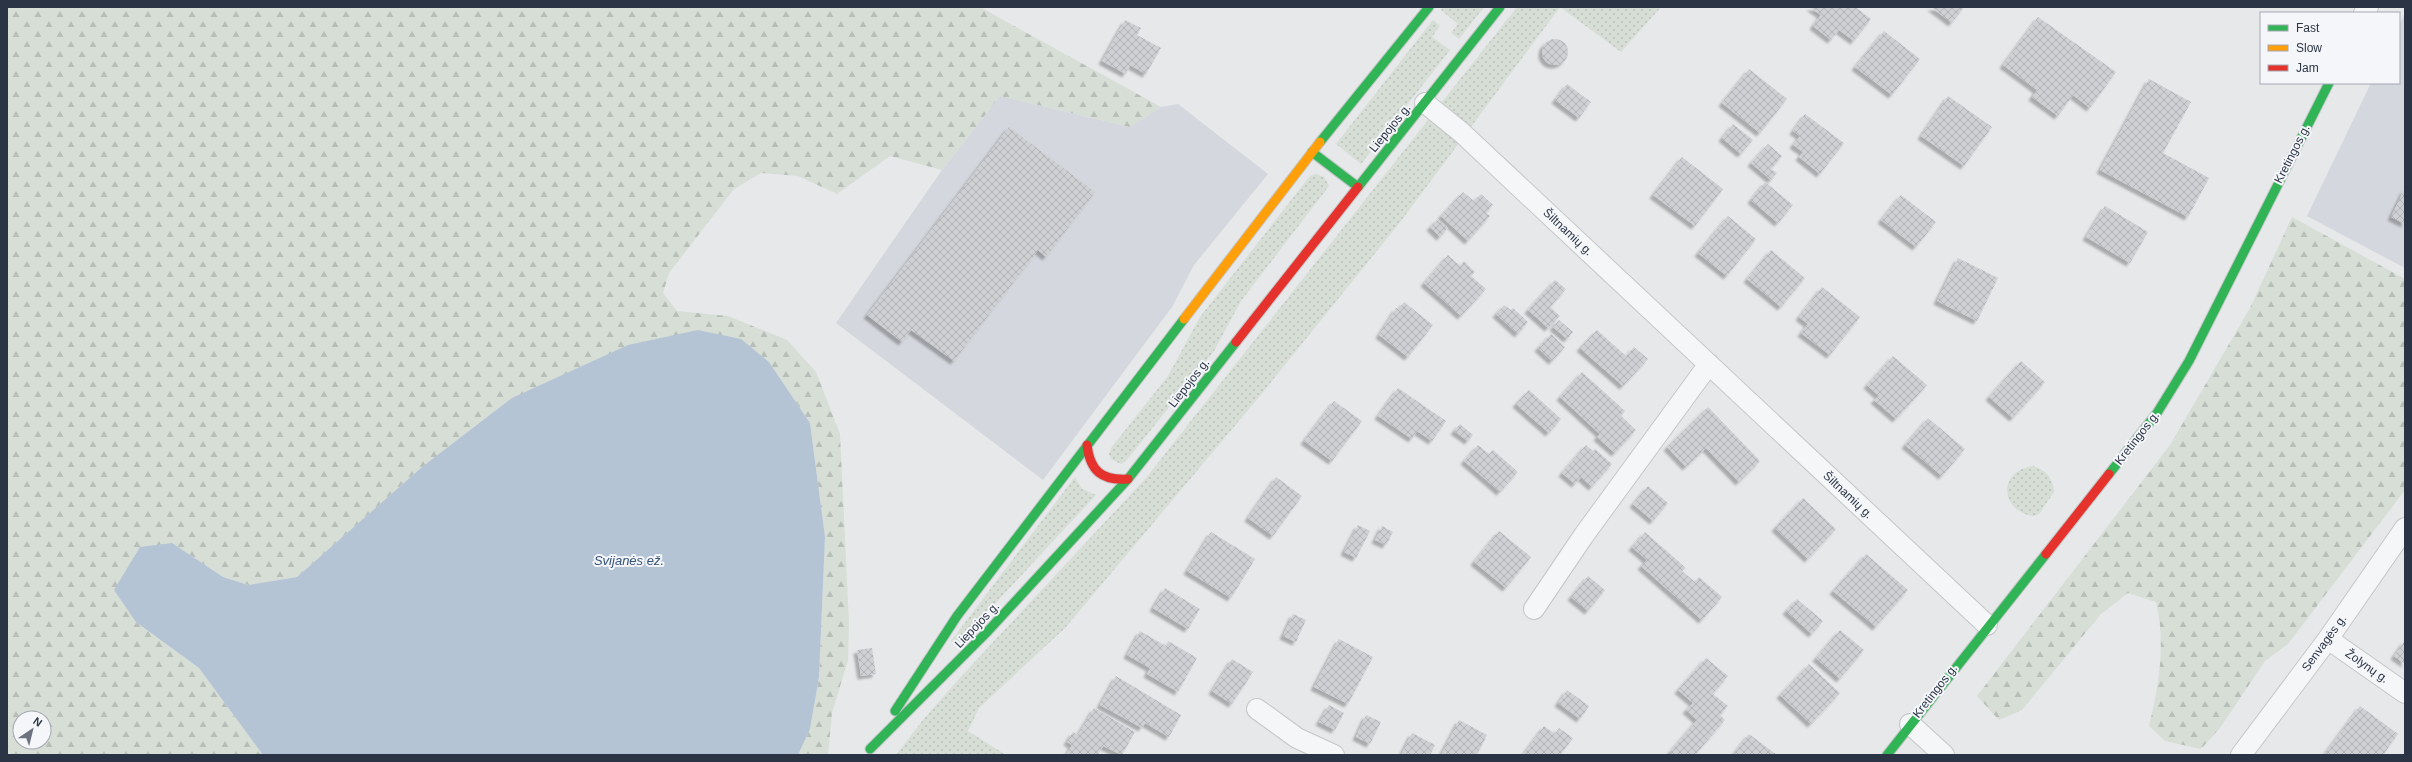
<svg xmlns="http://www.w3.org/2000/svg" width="2412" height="762" font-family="Helvetica,sans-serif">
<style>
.built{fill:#d4d7dd}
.grass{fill:url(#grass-dots)}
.forest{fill:url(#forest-firs);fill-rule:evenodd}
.water{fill:#b4c4d5}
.building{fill:url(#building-cross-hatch);filter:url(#shadow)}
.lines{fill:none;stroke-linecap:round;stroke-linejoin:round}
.street-casing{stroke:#c4c6c8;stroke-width:22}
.fast-casing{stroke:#c4c6c8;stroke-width:11}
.slow-casing{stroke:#c4c6c8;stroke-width:11}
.jam-casing{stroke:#c4c6c8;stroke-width:11}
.street{stroke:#f5f6f7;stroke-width:20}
.fast{stroke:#30b455;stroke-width:9}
.slow{stroke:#ff9f0a;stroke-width:9}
.jam{stroke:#e5322d;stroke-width:9}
.labels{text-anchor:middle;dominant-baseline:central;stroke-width:4;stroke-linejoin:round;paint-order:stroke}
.street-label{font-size:12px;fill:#2b3445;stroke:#f4f6f9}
.water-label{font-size:13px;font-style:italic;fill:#34527a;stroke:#f4f6f9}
</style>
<defs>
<pattern id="grass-dots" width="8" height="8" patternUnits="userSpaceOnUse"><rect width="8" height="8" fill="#d6ded6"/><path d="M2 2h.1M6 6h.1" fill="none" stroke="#b8bfb9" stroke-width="1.8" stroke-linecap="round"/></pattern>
<pattern id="forest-firs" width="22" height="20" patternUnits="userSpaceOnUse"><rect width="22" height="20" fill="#d6ded6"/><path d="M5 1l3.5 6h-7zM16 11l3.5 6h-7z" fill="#b8bfb9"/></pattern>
<pattern id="building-cross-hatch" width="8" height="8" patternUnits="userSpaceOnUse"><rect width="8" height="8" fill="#ced0d3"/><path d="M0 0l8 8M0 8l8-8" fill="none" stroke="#b1b3b6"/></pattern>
<filter id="shadow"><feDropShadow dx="-3.5" dy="3.5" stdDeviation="1" flood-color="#0004"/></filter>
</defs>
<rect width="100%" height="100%" fill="#e6e8ea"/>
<path class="built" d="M2405 13V268L2307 216 2371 83H2399V25Z
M1000 96 1130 127 1161 107 1178 104 1268 174 1194 265 1172 307 1043 480 836 323 942 170Z"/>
<path class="grass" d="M1443 7H1484L1459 39 1451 33 1458 24 1441 10Z
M1517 7H1661L1621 52 1560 7 1401 221 1259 397 1065 628 979 708 968 731 1006 755H896L923 720 956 682 1146 478Z
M1433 20 1440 26 1432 37 1450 50 1361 164 1336 144Z
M1316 174 1324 177 1329 186 1241 301 1214 351 1126 461 1121 464 1111 459 1109 454 1111 448 1168 376 1200 317 1310 176Z
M2033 466C2046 470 2053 478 2054 492L2039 514 2034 516C2000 512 1997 471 2033 466Z
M1075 477 1082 489 1096 495 962 639 958 643H953L951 641Z"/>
<path class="forest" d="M7 7H980L1161 107 1130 127 1000 96 942 170 890 156 837 194 798 176 761 173 734 189 669 273 663 293 677 311 728 316 787 340 816 372 840 434 849 623 848 660 832 713 828 755H798L810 729 819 677 825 537 810 423 769 362 741 340 698 330 422 467 297 577 248 585 223 577 172 543 136 622 199 668 263 755H7ZM20 718H44V742H20Z
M2292 217 2405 279V490L2288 644 2265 661 2220 728 2201 749 2165 741 2149 726C2159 686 2166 642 2156 602L2128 593 2101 614 2022 710 1999 720 1977 696 2170 445 2250 308Z"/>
<path class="water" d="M698 330 741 339 769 362 810 423 825 537 819 677 810 729 798 755H263L199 668 136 622 114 590 140 547 172 543 223 577 248 585 297 577 422 467 512 398 628 345Z"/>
<path class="building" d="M1810 7H1855L1871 19 1854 41 1839 30 1831 40 1813 26 1821 15Z
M1931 7H1964L1952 23Z
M2038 17 2116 72 2090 108 2073 95 2058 116 2032 97 2037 90 2003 65Z
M1125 20 1141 28 1137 35 1161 48 1146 74 1130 65 1126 74 1102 61Z
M1884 31 1920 59 1892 95 1855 67Z
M1542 52a13 13 0 1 1 26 0a13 13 0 1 1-26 0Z
M1749 69 1787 99 1760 133 1722 103Z
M2149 79 2191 102 2163 153 2209 178 2188 217 2100 170Z
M1567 84 1591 102 1579 118 1555 100Z
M1948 96 1992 127 1964 166 1921 136Z
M1805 114 1844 143 1820 174 1799 157 1803 152 1793 145 1800 136 1793 131Z
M1733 124 1753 140 1741 154 1722 138Z
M1009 127 1095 192 1046 257 1038 250 954 361 911 330 902 342 867 315Z
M1768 144 1782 156 1771 169 1777 173 1771 180 1751 163Z
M1682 157 1723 189 1695 226 1653 195Z
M1765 182 1793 205 1778 223 1751 200Z
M2405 188V224L2391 217Z
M1463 192 1474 201 1481 194 1493 205 1486 213 1490 216 1468 241 1441 216Z
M1901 195 1936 222 1916 247 1881 220Z
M2105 206 2148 232 2130 263 2086 237Z
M1728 216 1756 239 1727 276 1698 253Z
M1438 219 1448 228 1440 237 1430 227Z
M1771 250 1805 278 1781 307 1747 279Z
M1448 255 1460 266 1464 261 1475 272 1471 276 1486 289 1461 316 1424 283Z
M1958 258 1998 278 1977 321 1937 301Z
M1555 280 1566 289 1550 307 1560 316 1548 328 1528 310Z
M1822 287 1860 317 1830 355 1801 333 1808 324 1799 317Z
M1404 302 1433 325 1408 357 1379 335 1396 308 1399 309Z
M1504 305 1511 310 1513 308 1528 322 1518 334 1496 314Z
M1559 320 1573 332 1567 339 1553 327Z
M1597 330 1626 356 1634 347 1648 359 1623 386 1580 348Z
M1551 334 1565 347 1552 361 1538 348Z
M1893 356 1927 385 1896 419 1874 400 1879 396 1867 385Z
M2021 361 2045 382 2013 418 1989 397Z
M1582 372 1625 411 1621 416 1636 430 1615 453 1597 437 1600 434 1560 397Z
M1398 388 1446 421 1432 441 1417 431 1412 439 1378 416Z
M1529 390 1561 419 1549 433 1516 404Z
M1334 401 1362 421 1332 461 1304 441Z
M1708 407 1760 461 1739 482 1706 448 1686 467 1667 447Z
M1928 418 1965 449 1942 476 1905 445Z
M1460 424 1473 435 1468 441 1454 431Z
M1478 445 1489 454 1493 450 1518 472 1500 492 1464 461Z
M1586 445 1593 451 1595 449 1612 464 1592 487 1581 477 1575 484 1562 473Z
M1276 477 1302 496 1273 536 1248 518Z
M1648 486 1668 503 1653 521 1633 504Z
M1803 498 1836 529 1808 559 1775 528Z
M1358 525 1370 531 1356 558 1344 552Z
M1382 526 1393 532 1386 545 1375 540Z
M1499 531 1531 557 1506 588 1474 562Z
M1211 532 1255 559 1231 598 1187 571Z
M1645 532 1686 568 1682 571 1695 582 1699 577 1722 597 1702 620 1641 566 1647 560 1632 547Z
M1866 554 1908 590 1876 627 1833 591Z
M1588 576 1605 590 1588 611 1571 597Z
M1165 588 1200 609 1188 629 1153 608Z
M1797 599 1823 621 1812 634 1786 611Z
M1293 614 1306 620 1296 642 1283 636Z
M1840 630 1864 650 1840 679 1816 658Z
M1140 631 1166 646 1168 641 1197 658 1178 692 1147 674 1150 668 1127 655Z
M1339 639 1373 657 1348 704 1314 687Z
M2405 640V664L2394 656Z
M872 648 876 674 861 676 857 650Z
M1706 658 1728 676 1713 694 1728 706 1720 715 1725 720 1695 755H1674L1670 752 1697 720 1686 710 1693 703 1678 690Z
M1232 659 1253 672 1232 704 1212 691Z
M1809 664 1840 693 1811 724 1780 695Z
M1116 676 1181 715 1169 737 1145 723 1142 728 1100 705Z
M1567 690 1589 706 1580 719 1558 703Z
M1329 705 1344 713 1335 730 1319 722Z
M2360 706 2398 734 2383 755H2324Z
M1094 708 1135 732 1122 755 1103 746 1098 755H1066L1072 745 1067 742 1073 732 1078 735Z
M1366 715 1381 722 1370 744 1356 737Z
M1459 720 1487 735 1477 755H1441Z
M1544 726 1555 734 1559 728 1573 738 1560 755H1523Z
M1412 733 1435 745 1430 755H1401Z
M1749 734 1777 755H1733Z"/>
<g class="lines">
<defs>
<path id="street" d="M2364 13 2368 7
M1425 103 1461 132 1987 625
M1534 609 1584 535 1709 364
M2328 639 2405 693
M1257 709 1297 738 1334 755
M1910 724 1944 755
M2241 755 2328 639 2405 528"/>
<path id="fast" d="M1320 142 1429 7
M1312 152 1358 187
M1358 187 1500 7
M2109 474 2157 413 2189 361 2329 83
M895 711 957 616 1184 319
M870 749 988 631 1128 479 1236 342
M1887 755 2046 554"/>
<path id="slow" d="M1184 319 1320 142"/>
<path id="jam" d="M1236 342 1358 187
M1087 445C1090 471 1102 481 1128 479
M2046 554 2109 474"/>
</defs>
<use href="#street" class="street-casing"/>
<use href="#fast" class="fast-casing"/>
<use href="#slow" class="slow-casing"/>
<use href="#jam" class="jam-casing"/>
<use href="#street" class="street"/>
<use href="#fast" class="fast"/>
<use href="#slow" class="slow"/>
<use href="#jam" class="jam"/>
</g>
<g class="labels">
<g class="street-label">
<text transform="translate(1390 128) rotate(-51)">Liepojos g.</text>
<text transform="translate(2292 154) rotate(-63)">Kretingos g.</text>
<text transform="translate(1568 232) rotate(43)">Šiltnamių g.</text>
<text transform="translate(1189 383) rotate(-52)">Liepojos g.</text>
<text transform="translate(2137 438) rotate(-52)">Kretingos g.</text>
<text transform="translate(1848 495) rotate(43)">Šiltnamių g.</text>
<text transform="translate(977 625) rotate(-46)">Liepojos g.</text>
<text transform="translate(2324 643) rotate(-54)">Senvagės g.</text>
<text transform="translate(2367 666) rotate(35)">Žolynų g.</text>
<text transform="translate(1935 691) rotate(-52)">Kretingos g.</text>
</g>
<g class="water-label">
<text x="629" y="560">Svijanės ež.</text>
</g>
</g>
<rect width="2412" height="762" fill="none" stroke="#2b3445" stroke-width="16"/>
<rect x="2260" y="12" width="140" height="72" fill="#f4f6f9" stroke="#a4a8b1"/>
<rect x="2268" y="25" width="20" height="6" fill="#30b455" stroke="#a4a8b1"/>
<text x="2296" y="32" font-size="12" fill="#2b3445">Fast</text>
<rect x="2268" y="45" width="20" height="6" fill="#ff9f0a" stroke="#a4a8b1"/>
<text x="2296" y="52" font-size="12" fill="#2b3445">Slow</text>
<rect x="2268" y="65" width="20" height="6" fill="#e5322d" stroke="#a4a8b1"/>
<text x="2296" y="72" font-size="12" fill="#2b3445">Jam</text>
<g transform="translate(32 730) rotate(35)"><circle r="19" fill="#f4f6f9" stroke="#a4a8b1"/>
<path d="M0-3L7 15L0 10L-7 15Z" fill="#6c737f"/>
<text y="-6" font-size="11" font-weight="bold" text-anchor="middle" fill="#2b3445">N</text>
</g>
</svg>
